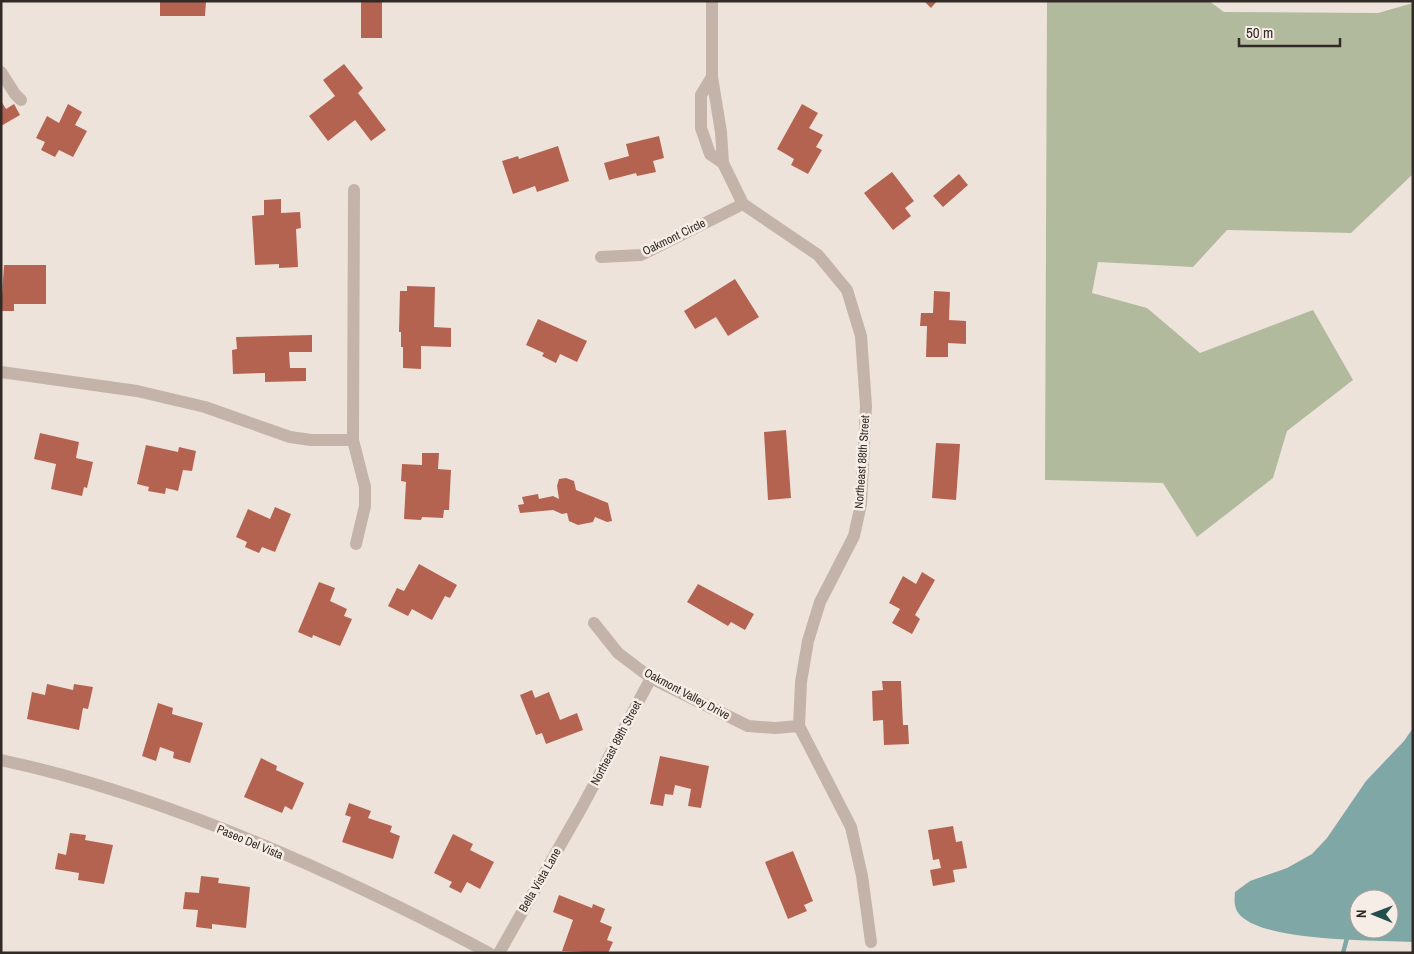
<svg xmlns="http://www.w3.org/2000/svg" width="1414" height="954" font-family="'Archivo Narrow',sans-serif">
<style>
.green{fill:#b2ba9d}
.water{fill:#7ea7a6;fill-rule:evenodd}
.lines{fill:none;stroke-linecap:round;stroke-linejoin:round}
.stream{stroke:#7ea7a6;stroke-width:4.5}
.building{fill:#b56351}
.minor{stroke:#c4b3a9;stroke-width:12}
.labels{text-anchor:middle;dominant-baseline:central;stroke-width:5;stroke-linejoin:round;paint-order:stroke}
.street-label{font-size:12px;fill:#322a27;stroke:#f6eee6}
</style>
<rect width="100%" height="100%" fill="#eee3db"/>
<path class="green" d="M1047 1H1209L1224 12 1378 13 1413 3V174L1351 233 1227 230 1193 267 1098 262 1092 293 1147 308 1200 353 1313 310 1353 380 1287 431 1273 478 1197 537 1163 483 1045 480Z"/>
<path class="water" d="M1413 728V942C1373 940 1271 942 1242 917 1234 910 1234 902 1235 892L1250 881 1287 868 1312 854 1327 838 1366 781 1404 741ZM1359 899H1389V929H1359Z"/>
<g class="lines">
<path class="stream" d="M1343 953 1347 938"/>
</g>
<path class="building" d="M160 1H206L205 16H160Z
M361 1H382V38H361Z
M924 1H937L931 8Z
M344 64 363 88 358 93 386 130 371 141 355 120 328 141 309 116 335 96 323 80Z
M1 101 6 109 14 104 20 115 1 126Z
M68 104 82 112 75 125 87 131 73 157 59 150 55 157 41 150 45 142 36 138 47 116 59 123Z
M802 104 818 113 809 128 823 135 816 147 822 150 808 174 791 165 794 159 777 149Z
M659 136 664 158 653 161 656 172 637 176 636 173 609 180 604 163 629 156 626 144Z
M558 146 569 181 537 192 535 186 513 194 502 161 518 156 519 159Z
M892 172 914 201 905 208 911 216 893 230 864 193Z
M959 174 968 185 943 207 933 196Z
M281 199V213L300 212 301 228 296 229 298 267 279 268V264L255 265 252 216 264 215V200Z
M4 265H46V304H14V311H1Z
M735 279 759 317 728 336 716 317 695 329 684 311Z
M407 286 435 287 434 327 451 328V347L421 346V369L403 368V347H401V332H399L400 291H407Z
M934 291 950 292 949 320 966 321V344L948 343V357H926L927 326H920L921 313H933Z
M538 319 587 341 577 362 560 354 556 363 542 356 544 353 526 345Z
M312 335V352H289L290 368H306V381L265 382V373L233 374 232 350 237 349 236 337Z
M786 430 791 498 768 500 764 432Z
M40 433 79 442 76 458 93 462 87 488 84 487 82 496 51 489 56 464 34 459Z
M936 443 960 444 956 500 932 498Z
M146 445 178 452 179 447 196 451 192 471 183 470 178 491 166 488 165 494 148 491 149 487 137 484Z
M422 453H439L438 469 451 470 449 510H444L443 518 422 517 421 520 404 519 406 482 401 481 402 464 422 465Z
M566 478 574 481 576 490 608 503 612 521 607 522 595 517 593 522 578 525 569 521 567 513 562 514 553 510 520 513 518 505 524 504 522 497 538 494 539 499 553 496 559 499 557 486 559 479Z
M275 507 291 514 275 552 262 547 259 553 245 547 247 542 236 537 248 509 270 519Z
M419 564 457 585 450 598 445 596 432 620 412 609 408 616 388 606 397 588 404 591Z
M922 572 935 580 915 615 920 619 912 634 892 623 900 609 889 603 903 576 916 584Z
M319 582 335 588 330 601 347 609 344 616 352 619 340 646 313 635 312 638 298 632Z
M698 584 754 614 745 630 731 622 728 626 687 602Z
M882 681H901L903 725H908L909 744 884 745 883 720 873 721 872 691 883 690Z
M47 684 73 690 74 684 93 687 88 709 83 708 79 730 27 719 32 692 45 695Z
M532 690 535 698 549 692 560 720 577 713 583 730 546 744 542 733 536 735 520 695Z
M158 703 173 708 172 714 203 723 190 763 173 758 174 752 160 747 156 761 142 756Z
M660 756 709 766 701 808 688 806 691 789 675 785 673 795 665 794 663 806 650 804Z
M261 758 277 766 276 770 304 783 292 810 285 806 282 813 244 797Z
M349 803 371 811 368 818 392 826 390 832 400 836 393 859 342 842 351 817 345 815Z
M953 826 956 842 962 841 967 868 953 870 955 882 933 886 930 870 941 868 939 859 933 860 928 830Z
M70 833 86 835 85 840 113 845 104 884 78 880 79 873 55 869 58 853 66 855Z
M453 834 473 844 470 850 494 862 480 889 467 882 461 893 449 887 452 882 434 873Z
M793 851 813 901 804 905 807 911 788 919 765 862Z
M201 876 219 878 218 883 250 887 246 928 212 924V929L196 927 198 910 183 909 185 892 199 893Z
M559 895 592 908 593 904 605 909 600 922 612 927 607 940 613 942 608 953 562 951 573 920 553 912Z"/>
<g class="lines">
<path class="minor" d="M712 1V77L721 132 723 163 743 204 818 255 847 290 861 336 866 406 861 504 854 536 820 602 808 641 801 682 799 726 851 827 862 876 871 942
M1 72 15 94 21 100
M712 77 701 95V128L710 154 723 163
M354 190 353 440 365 487V506L356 544
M601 257 641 255 743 204
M1 372 137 391 205 407 290 437 311 440H353
M594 623 618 653 651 678 748 726 775 728 799 726
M1 760C166 795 340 874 489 953
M499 953 582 807 651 678"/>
</g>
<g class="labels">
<g class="street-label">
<text transform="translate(674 237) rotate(-26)">Oakmont Circle</text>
<text transform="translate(862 462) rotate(-86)">Northeast 88th Street</text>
<text transform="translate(687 694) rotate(28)">Oakmont Valley Drive</text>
<text transform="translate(616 743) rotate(-62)">Northeast 89th Street</text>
<text transform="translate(250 842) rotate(23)">Paseo Del Vista</text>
<text transform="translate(540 880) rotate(-60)">Bella Vista Lane</text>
</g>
</g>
<rect width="1414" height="954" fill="none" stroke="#322a27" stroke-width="5"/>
<g transform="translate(1374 914) rotate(271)"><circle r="24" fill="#f6eee6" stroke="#a8a09a"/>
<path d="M0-4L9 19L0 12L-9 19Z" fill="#234e4e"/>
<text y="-8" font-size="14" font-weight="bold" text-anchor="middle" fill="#322a27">N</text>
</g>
<path d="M1239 38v8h101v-8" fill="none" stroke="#322a27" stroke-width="2.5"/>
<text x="1246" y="38" font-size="15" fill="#322a27" stroke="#f6eee6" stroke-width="4" paint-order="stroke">50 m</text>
</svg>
